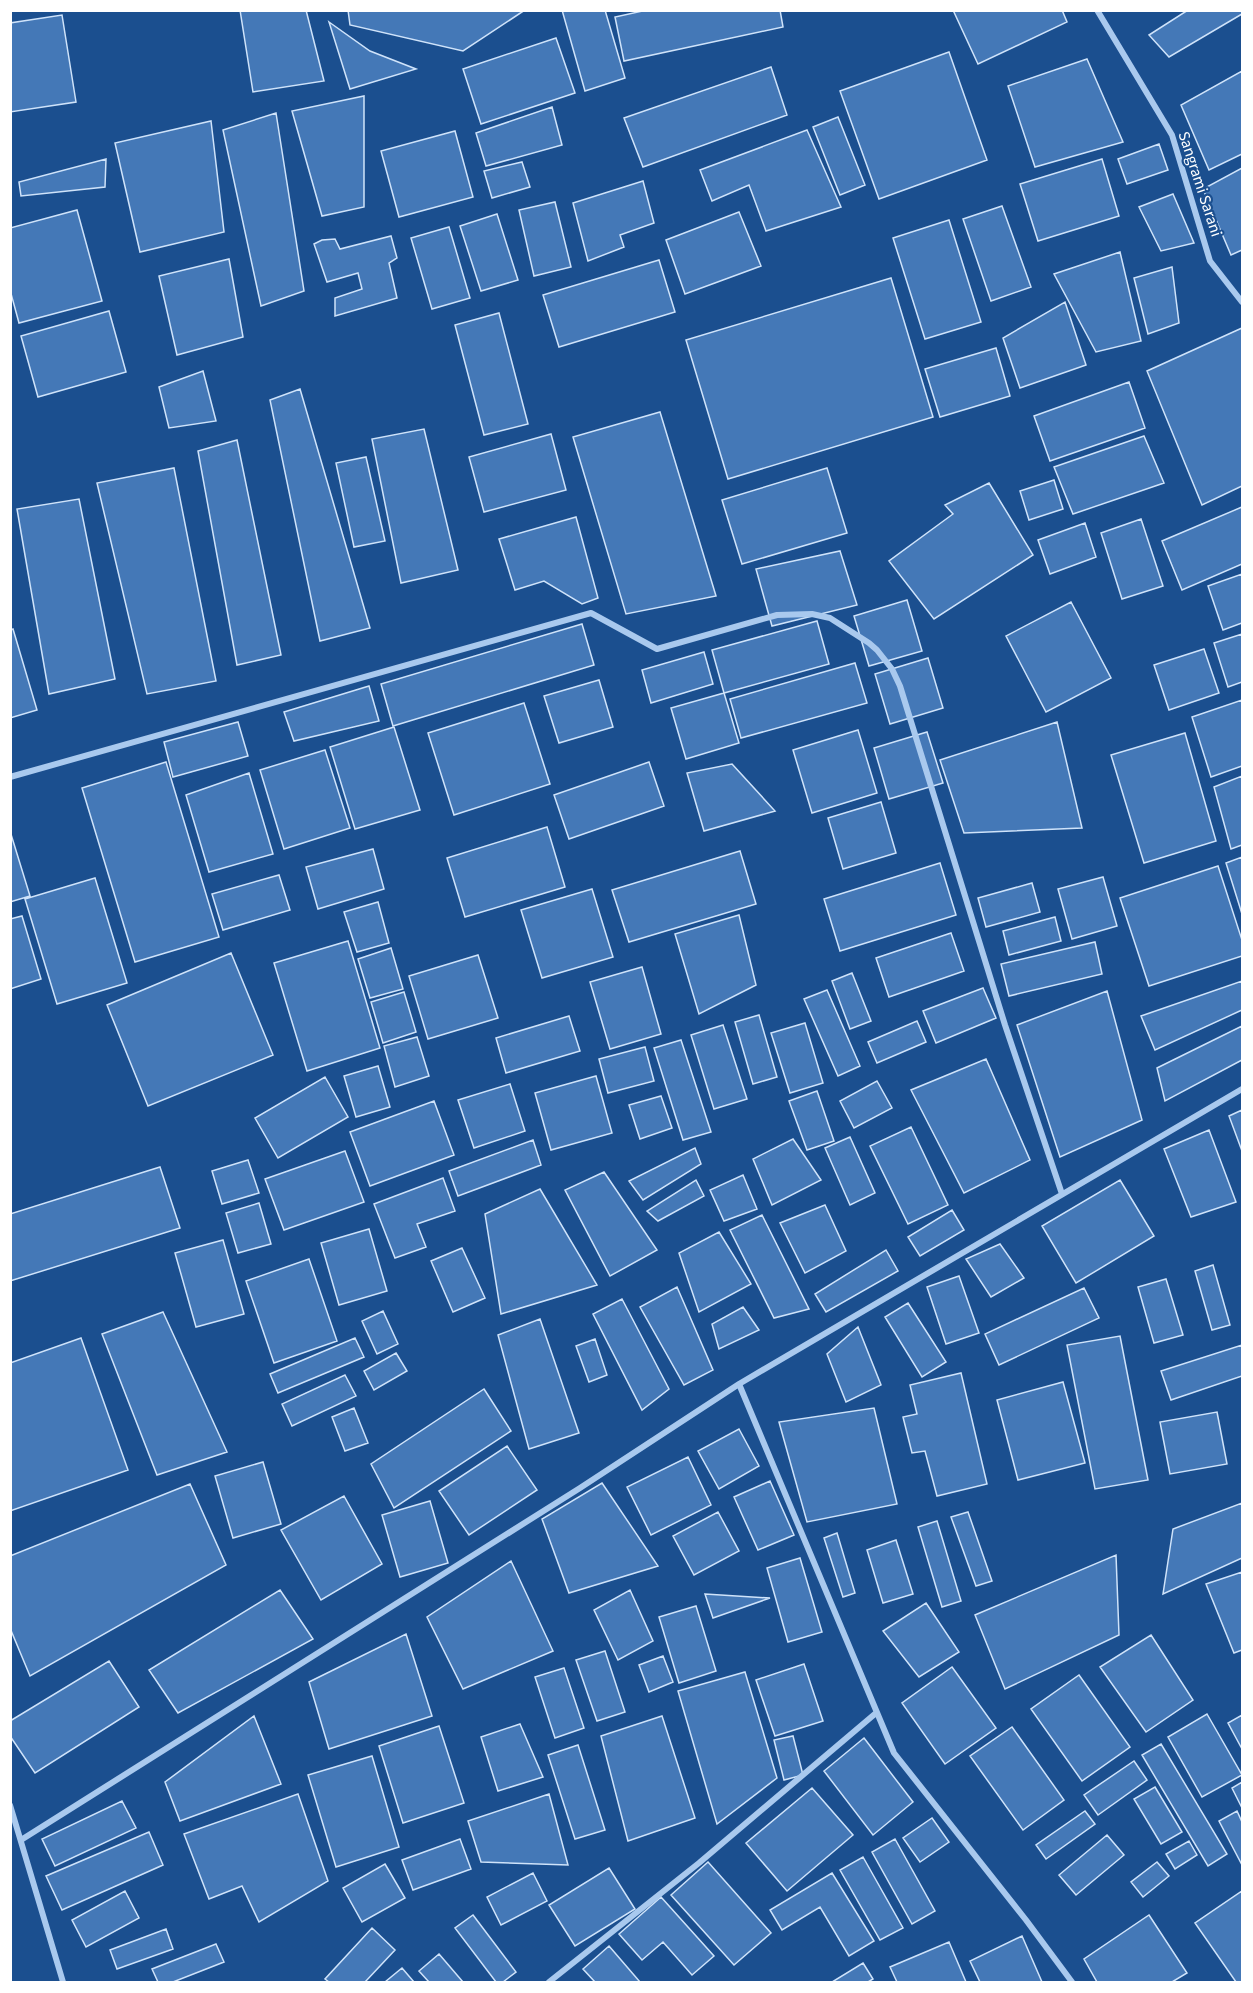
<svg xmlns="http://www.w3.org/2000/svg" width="1253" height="1993" font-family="'Source Sans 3',sans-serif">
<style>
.building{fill:#4478b7;stroke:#cfe3fa;stroke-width:1.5}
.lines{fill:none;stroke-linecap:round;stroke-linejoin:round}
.street{stroke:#a9c9ee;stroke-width:6}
.labels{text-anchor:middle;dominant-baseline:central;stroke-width:4.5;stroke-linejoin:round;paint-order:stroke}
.street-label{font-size:16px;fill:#fff;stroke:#1b4f8f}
</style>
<rect width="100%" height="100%" fill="#1b4f8f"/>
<path class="building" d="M240 10H306L324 81 253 92Z
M348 10H525L463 51 350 25Z
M562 10H605L625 78 585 91Z
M647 10H780L783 27 624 61 615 17Z
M953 10H1062L1067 22 978 64Z
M1188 10H1242V14L1169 57 1149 35Z
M62 15 76 102 10 112V23Z
M329 22 370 51 416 69 350 89Z
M556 38 575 93 481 124 463 69Z
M949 52 987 160 879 199 840 91Z
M1087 59 1123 142 1035 167 1008 86Z
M771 67 787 115 643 167 624 118Z
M1242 71V154L1209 170 1181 105Z
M364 96V207L322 216 292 111Z
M552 107 562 145 486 166 476 133Z
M276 113 304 291 261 306 223 130Z
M838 117 865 185 840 195 813 127Z
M211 121 224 232 140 252 115 143Z
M807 130 841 207 766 231 749 185 712 201 700 170Z
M455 131 473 197 399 217 381 151Z
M1159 144 1168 170 1127 184 1118 159Z
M106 159 105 187 21 196 19 182Z
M1102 159 1119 216 1038 241 1020 184Z
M522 162 530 187 492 198 484 171Z
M1242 168V250L1231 255 1203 189Z
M643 181 654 223 620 235 624 247 588 261 573 203Z
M1173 194 1194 243 1161 251 1139 207Z
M555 202 571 267 534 276 519 210Z
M1002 206 1031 287 991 301 963 219Z
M77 210 102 301 19 323 10 290V228Z
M739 212 761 266 685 294 666 240Z
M497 214 518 280 481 291 460 226Z
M949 220 981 322 925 339 893 238Z
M449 227 470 298 432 309 411 238Z
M391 236 397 258 389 263 397 298 335 316V298L362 289 358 273 327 282 314 244 322 240 335 239 340 249Z
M1120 252 1141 341 1096 352 1054 274Z
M229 259 243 337 177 355 159 276Z
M659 260 675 312 559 347 543 295Z
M1172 267 1179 323 1148 334 1134 278Z
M891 278 933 417 728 479 686 340Z
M1065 302 1086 365 1020 388 1003 338Z
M109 311 126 372 38 397 21 336Z
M499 313 528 424 484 435 455 325Z
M1242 328V486L1202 505 1147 371Z
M996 348 1010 396 940 417 925 369Z
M203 371 216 421 169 428 159 387Z
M1129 382 1145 428 1050 461 1034 416Z
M300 389 370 628 320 641 270 400Z
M660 412 716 596 626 614 573 437Z
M424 429 458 570 401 583 372 439Z
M551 434 566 490 484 512 469 457Z
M1144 436 1164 483 1073 514 1054 467Z
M237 440 281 655 237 665 198 451Z
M366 457 385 541 354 547 336 463Z
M174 468 216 681 147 694 97 483Z
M827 468 847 533 742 564 722 500Z
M1054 480 1063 509 1029 520 1020 491Z
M989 483 1033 555 934 619 889 561 953 514 945 505Z
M79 499 115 679 49 694 17 509Z
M1242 507V564L1182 590 1162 541Z
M576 517 598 598 582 604 544 581 515 590 499 539Z
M1141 519 1163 586 1122 599 1101 533Z
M1085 523 1096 557 1050 574 1038 540Z
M840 551 857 605 772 626 756 569Z
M1242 574V623L1223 630 1208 586Z
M907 600 922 651 869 666 854 616Z
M1071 602 1111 678 1046 712 1006 636Z
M817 621 829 664 724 693 712 650Z
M582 624 594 665 393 726 381 684Z
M13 629 37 710 10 718V630Z
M1242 634V682L1228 687 1214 643Z
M1204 649 1219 693 1169 710 1154 665Z
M704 652 713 684 651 703 642 670Z
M928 658 943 708 890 724 875 674Z
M855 663 867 703 741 738 730 699Z
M599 680 613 727 559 743 544 696Z
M369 686 379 721 294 741 284 712Z
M724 693 739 743 686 759 671 708Z
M1242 700V766L1211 777 1192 717Z
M524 703 550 784 454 815 428 733Z
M238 722 248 756 173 777 164 742Z
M1057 722 1082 828 964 833 940 760Z
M394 727 420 810 355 829 330 747Z
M858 730 877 793 812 813 793 750Z
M927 732 943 783 889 799 874 748Z
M1185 733 1216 841 1144 863 1111 755Z
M325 750 350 828 284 849 260 770Z
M166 762 219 937 135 962 82 788Z
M649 762 664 806 569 839 554 795Z
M732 764 775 811 704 831 687 773Z
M249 773 273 854 209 872 186 795Z
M1242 776V845L1231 849 1214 787Z
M881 802 896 853 843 869 828 818Z
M547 827 565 887 465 917 447 858Z
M10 831 30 896 10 902Z
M373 849 384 889 318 909 306 867Z
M740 851 756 904 629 942 612 890Z
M1242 857V914L1226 863Z
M940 863 956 915 840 951 824 899Z
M1218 866 1242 940V956L1149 986 1120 898Z
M279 875 290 910 223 930 212 894Z
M1103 877 1117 926 1072 939 1058 889Z
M95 878 127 983 57 1004 25 899Z
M1032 883 1040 912 986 927 978 898Z
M592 889 613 957 542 978 521 910Z
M378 902 389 943 357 952 344 912Z
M739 915 756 985 699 1014 675 934Z
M22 916 41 979 10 989V919Z
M1055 917 1061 941 1009 955 1003 931Z
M951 933 964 971 889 997 876 958Z
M348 941 380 1048 307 1071 274 963Z
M1095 942 1102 974 1009 996 1001 964Z
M391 948 403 989 370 998 358 959Z
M231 953 273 1055 148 1106 107 1005Z
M478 955 498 1018 428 1039 409 976Z
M642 967 661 1034 610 1049 590 982Z
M852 973 871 1021 850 1029 832 981Z
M1242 981V1010L1155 1050 1141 1016Z
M983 988 996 1018 936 1043 923 1011Z
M827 990 860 1066 838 1076 804 999Z
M1107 991 1142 1120 1060 1157 1017 1025Z
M404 992 416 1032 383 1043 371 1002Z
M759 1015 777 1077 753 1084 735 1022Z
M569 1016 580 1051 506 1073 496 1038Z
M917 1021 926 1042 877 1063 868 1042Z
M805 1023 823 1083 790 1093 771 1033Z
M723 1025 747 1099 714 1109 691 1035Z
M1242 1026V1060L1165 1101 1157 1068Z
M417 1037 429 1076 395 1087 384 1046Z
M681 1040 711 1132 683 1140 654 1048Z
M645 1047 654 1081 608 1093 599 1059Z
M986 1059 1030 1160 964 1193 911 1090Z
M378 1066 390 1107 356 1117 344 1076Z
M596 1076 612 1133 551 1150 535 1093Z
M325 1077 348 1117 278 1158 255 1118Z
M877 1081 892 1108 854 1128 840 1101Z
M510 1084 525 1131 474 1148 458 1100Z
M817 1091 834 1141 807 1150 789 1101Z
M661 1096 672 1128 640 1139 629 1105Z
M434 1101 454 1155 370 1186 350 1132Z
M1242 1110V1151L1229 1116Z
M911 1127 948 1205 908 1224 870 1146Z
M1209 1130 1236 1202 1191 1217 1164 1149Z
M850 1137 875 1193 850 1205 825 1148Z
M793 1139 821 1180 772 1205 753 1159Z
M533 1140 541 1165 458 1196 449 1171Z
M695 1148 701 1164 643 1200 629 1181Z
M345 1151 364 1202 284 1230 265 1179Z
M248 1160 259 1193 222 1204 212 1171Z
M160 1167 180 1228 10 1281V1214Z
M604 1172 657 1250 610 1276 565 1190Z
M743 1175 757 1209 724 1221 710 1190Z
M443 1178 455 1211 417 1224 426 1247 395 1258 374 1204Z
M696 1180 704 1196 658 1221 647 1211Z
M1120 1180 1154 1236 1076 1283 1042 1226Z
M540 1189 597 1285 501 1314 485 1214Z
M259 1203 271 1244 238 1253 226 1213Z
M825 1205 846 1251 805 1273 780 1223Z
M952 1210 964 1230 920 1256 908 1237Z
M762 1215 809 1309 774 1318 730 1230Z
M369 1229 387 1291 339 1305 321 1243Z
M719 1232 751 1284 699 1312 679 1253Z
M223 1240 244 1314 196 1327 175 1253Z
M1000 1244 1024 1278 991 1297 966 1259Z
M462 1248 485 1298 453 1312 431 1261Z
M886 1250 898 1271 826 1312 815 1294Z
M309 1259 337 1341 274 1363 246 1281Z
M1213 1265 1230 1325 1212 1330 1195 1271Z
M959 1276 979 1333 946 1344 927 1287Z
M1166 1279 1183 1335 1154 1343 1138 1287Z
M677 1287 713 1370 684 1385 640 1307Z
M1084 1288 1099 1318 999 1365 985 1334Z
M622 1299 669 1389 642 1410 593 1314Z
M908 1303 946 1362 922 1377 885 1317Z
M743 1307 759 1330 719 1349 712 1324Z
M383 1311 398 1344 377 1354 362 1321Z
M163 1312 227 1452 157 1475 102 1334Z
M540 1319 579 1433 529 1449 498 1335Z
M858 1327 881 1385 846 1402 827 1354Z
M1120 1336 1148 1480 1095 1489 1067 1345Z
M81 1338 128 1470 10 1511V1363Z
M355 1338 364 1357 278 1393 270 1374Z
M595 1339 607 1375 589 1382 576 1346Z
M1242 1345V1376L1171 1400 1161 1371Z
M396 1353 407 1371 374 1390 364 1371Z
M961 1373 987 1484 937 1496 925 1451 912 1453 903 1417 917 1414 910 1385Z
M345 1375 356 1396 292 1426 282 1404Z
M1063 1382 1085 1463 1018 1480 997 1400Z
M484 1389 511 1431 394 1508 371 1464Z
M354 1408 368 1443 345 1451 332 1417Z
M874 1408 897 1504 807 1522 779 1422Z
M1217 1412 1227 1464 1170 1474 1160 1422Z
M739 1429 759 1466 719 1489 698 1451Z
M507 1446 537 1490 469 1535 439 1491Z
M688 1457 711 1505 651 1535 627 1487Z
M263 1462 281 1524 233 1538 215 1476Z
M770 1481 794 1535 758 1550 734 1497Z
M602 1483 658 1566 569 1593 542 1519Z
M190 1484 226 1565 30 1676 10 1628V1556Z
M344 1496 382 1564 321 1600 281 1530Z
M430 1501 448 1563 400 1577 382 1515Z
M1242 1503V1558L1163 1594 1173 1529Z
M718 1512 739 1551 694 1575 673 1536Z
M968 1512 992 1581 976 1586 951 1517Z
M937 1521 961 1601 942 1607 918 1527Z
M837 1533 855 1593 843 1597 824 1538Z
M896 1540 913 1594 883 1603 867 1550Z
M1116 1555 1119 1635 1005 1689 975 1615Z
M800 1558 822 1632 788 1642 767 1568Z
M511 1561 553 1651 463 1689 427 1617Z
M1242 1572V1650L1234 1653 1206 1584Z
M280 1590 313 1639 178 1713 149 1670Z
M630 1590 653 1641 618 1660 594 1610Z
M705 1594 770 1598 713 1618Z
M926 1603 959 1652 919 1677 883 1631Z
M696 1606 716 1671 679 1683 659 1617Z
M406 1634 432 1716 329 1749 309 1682Z
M1151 1635 1193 1700 1146 1732 1100 1667Z
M605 1651 625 1712 597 1721 576 1660Z
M663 1656 673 1682 649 1692 639 1665Z
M109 1661 139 1707 35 1773 10 1736V1721Z
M804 1664 823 1721 775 1736 756 1680Z
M952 1667 996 1728 945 1764 902 1703Z
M564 1668 584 1728 555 1738 535 1677Z
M745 1672 777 1778 717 1824 678 1691Z
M1079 1675 1130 1747 1082 1781 1031 1709Z
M1207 1714 1242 1775 1202 1797 1168 1737Z
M1242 1715V1749L1228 1723Z
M254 1716 281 1784 180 1821 165 1782Z
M662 1716 695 1818 628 1841 601 1736Z
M520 1724 543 1777 498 1791 481 1737Z
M439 1726 464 1803 403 1823 379 1746Z
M1012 1727 1064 1800 1023 1830 970 1756Z
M793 1736 803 1775 784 1780 774 1740Z
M864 1738 913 1802 873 1835 824 1771Z
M1161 1744 1227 1854 1208 1866 1142 1755Z
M578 1745 605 1830 575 1839 548 1755Z
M372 1756 399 1847 336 1867 308 1775Z
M1134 1761 1147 1780 1098 1815 1084 1795Z
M1242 1782V1808L1232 1788Z
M1155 1787 1182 1832 1161 1844 1134 1799Z
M812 1788 853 1835 787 1891 746 1843Z
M298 1794 328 1881 259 1922 242 1886 209 1899 184 1834Z
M549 1794 568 1865 481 1862 468 1821Z
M122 1801 136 1828 55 1866 42 1839Z
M1085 1811 1095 1824 1046 1859 1036 1845Z
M1237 1811 1242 1822V1865L1219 1821Z
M932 1818 949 1842 920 1862 903 1838Z
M149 1832 163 1865 62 1910 46 1876Z
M1107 1835 1124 1855 1076 1895 1059 1875Z
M460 1839 471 1869 413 1890 402 1860Z
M895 1839 935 1911 912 1924 872 1852Z
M1189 1841 1197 1855 1175 1869 1166 1854Z
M863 1857 903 1928 880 1940 840 1870Z
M708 1862 771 1933 734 1965 671 1895Z
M1157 1862 1169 1876 1143 1897 1131 1882Z
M385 1864 405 1898 362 1922 343 1888Z
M609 1868 635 1909 575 1946 549 1905Z
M533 1873 547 1901 501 1925 487 1897Z
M832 1873 874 1941 849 1956 820 1907 782 1930 770 1910Z
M125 1891 139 1918 86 1947 72 1920Z
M1242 1891V1982H1236L1195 1923Z
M661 1897 714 1956 692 1975 663 1942 642 1960 619 1934Z
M473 1915 516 1972 503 1982H496L455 1928Z
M1149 1915 1187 1973 1172 1982H1097L1084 1959Z
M372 1928 395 1950 365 1982H329L325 1979Z
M166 1929 173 1949 117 1969 110 1950Z
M1022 1936 1042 1982H980L970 1961Z
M949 1942 966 1982H897L890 1967Z
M216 1944 224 1962 173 1982H158L152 1969Z
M609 1946 640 1982H595L583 1969Z
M439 1954 463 1982H429L419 1971Z
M863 1963 873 1979 868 1982H832Z
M402 1968 414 1982H385Z"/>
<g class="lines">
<path class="street" d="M1097 10 1172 135 1210 261 1242 302
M10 777 591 613 657 649 777 615 812 614 830 618 869 643 877 650 892 669 900 686 1005 1025 1062 1194
M10 1805 63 1982
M21 1840 580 1488 739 1384
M549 1982 699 1863 876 1713
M1072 1982 1026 1920 894 1753 739 1384 1242 1089"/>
</g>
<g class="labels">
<g class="street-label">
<text transform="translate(1200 184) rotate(72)">Sangrami Sarani</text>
</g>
</g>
<rect width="1253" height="1993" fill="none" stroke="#ffffff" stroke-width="24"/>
</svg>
